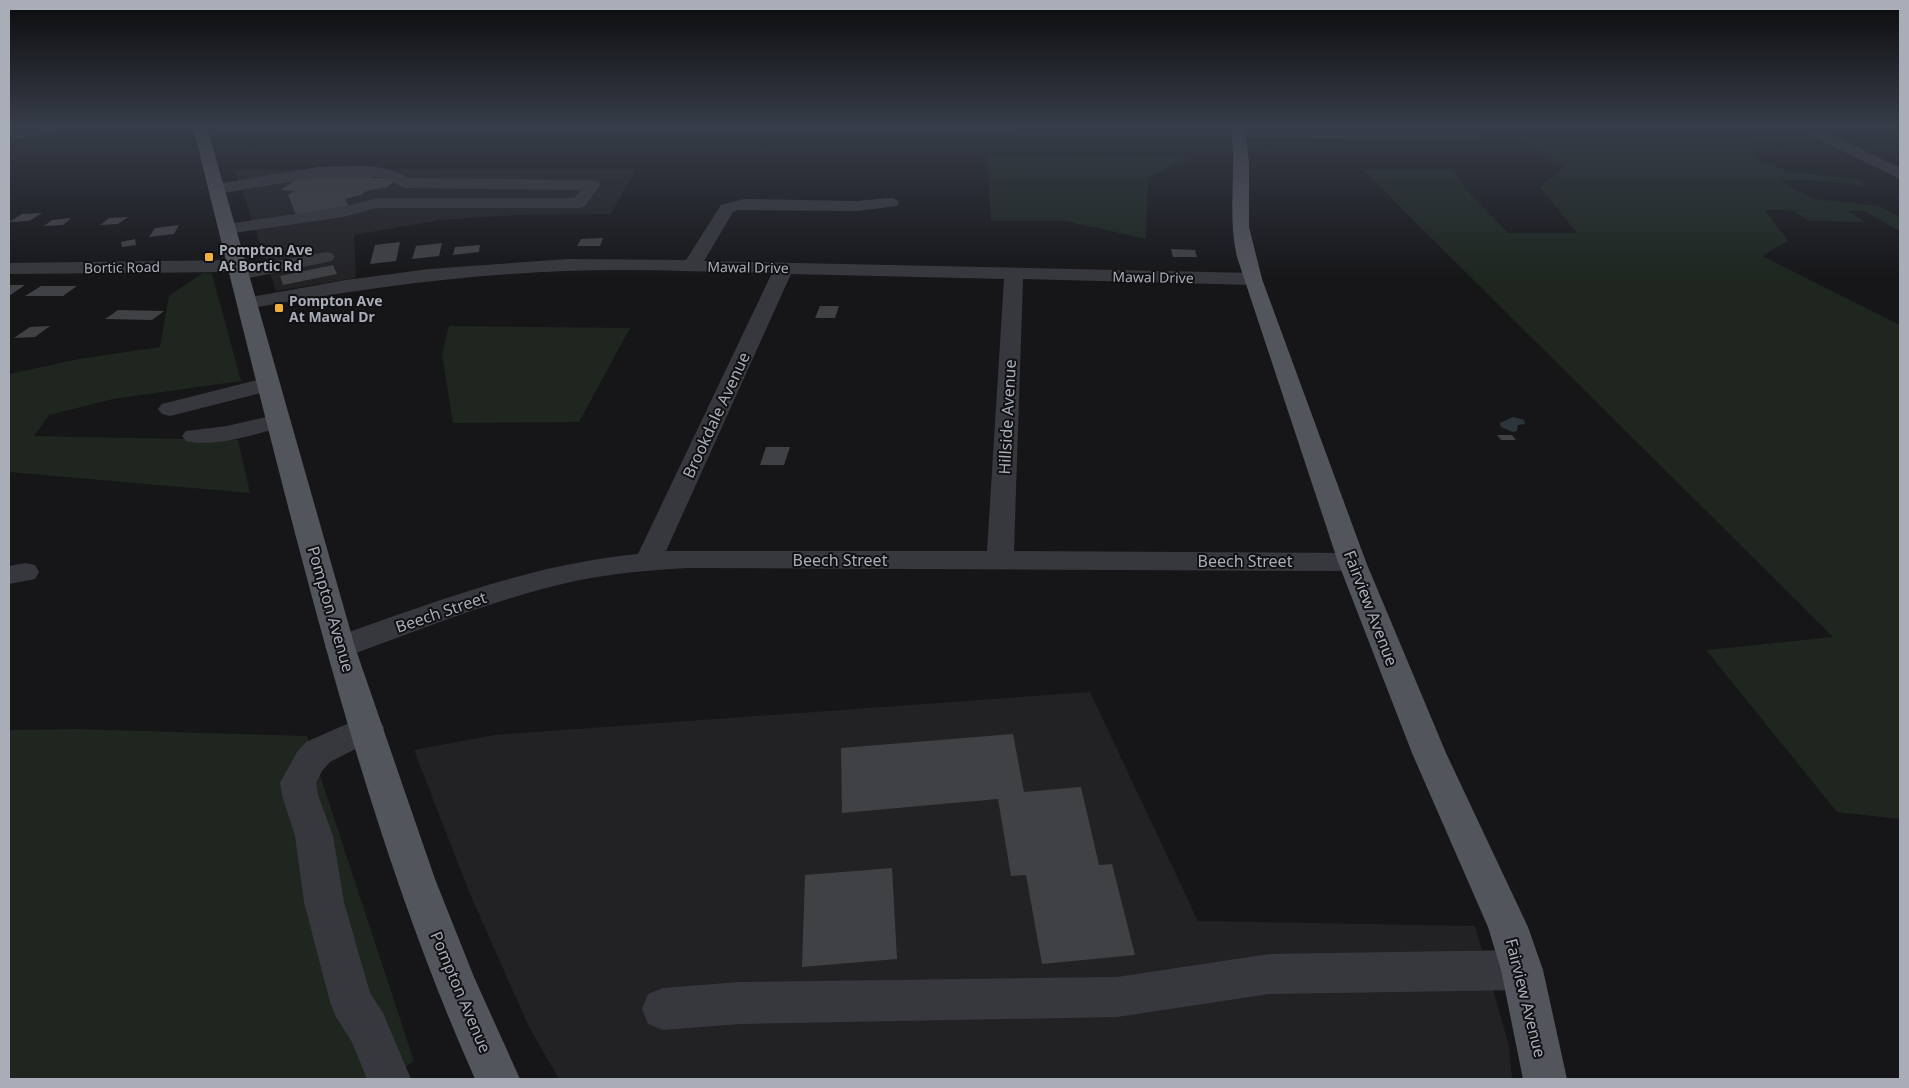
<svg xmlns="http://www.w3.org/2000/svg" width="1909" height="1088" font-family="'Noto Sans',sans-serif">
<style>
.built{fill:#222225}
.green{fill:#1e261f}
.water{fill:#2c353c}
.building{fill:#404145}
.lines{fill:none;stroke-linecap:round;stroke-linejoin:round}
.minor{fill:#37383d;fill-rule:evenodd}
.major{fill:#53555c;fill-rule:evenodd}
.poi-dot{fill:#f2b134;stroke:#111113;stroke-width:2}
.labels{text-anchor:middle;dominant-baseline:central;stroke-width:4;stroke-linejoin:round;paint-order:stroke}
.far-poi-label{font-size:14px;font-weight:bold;fill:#a8adb8;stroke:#111113;text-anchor:start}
.far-street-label{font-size:14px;fill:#a8adb8;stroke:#111113}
.street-label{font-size:16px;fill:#a8adb8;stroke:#111113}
</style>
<rect width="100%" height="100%" fill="#161618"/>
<path class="built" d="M636 169 611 214 518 215 440 220 354 235 356 278 276 291 235 170Z
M1090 692 1198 921 1475 926 1509 1046 1512 1079H559L529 1027 470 894 414 750 494 735Z"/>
<path class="green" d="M1496 127H1790L1811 138 1818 144 1755 141 1749 147 1758 160 1790 172 1858 179 1863 186 1813 180H1779L1814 199 1879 206 1900 217V231L1864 211H1848L1865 222 1809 221 1793 211H1834L1765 210 1788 241 1762 256 1900 325V819L1837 812 1706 650 1833 637 1362 169 1453 170 1465 188 1508 233H1577L1540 187 1565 166Z
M987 155 1188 157 1148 178 1146 239 1065 221H991Z
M203 273 212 274 241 381 113 399 49 415 34 436 238 440 250 493 9 472V374L79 359 160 347 169 296Z
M449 326 630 328 579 422 453 423 442 354Z
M77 729 307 736 414 1061 387 1079H9V730Z"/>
<path class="water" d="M1513 417 1524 420 1525 424 1518 425 1517 431 1513 432 1501 427 1500 423Z"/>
<path class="building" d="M317 175H374L370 178H388L394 182 387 187 367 191 361 195 345 199 349 207 297 217 288 195 294 191 280 190 295 180 312 178Z
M42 213 29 221 9 222 22 214Z
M128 217 118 224 100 225 109 218Z
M71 218 63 225 44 226 52 220Z
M179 225 174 234 149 237 155 228Z
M603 238 600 246H577L581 239Z
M135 239 136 245 122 247 121 242Z
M400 242 396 261 370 264 375 245Z
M442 243 439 256 412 259 416 246Z
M480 245 479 252 453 255 455 247Z
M1171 249 1195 250 1197 257H1173Z
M333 265 337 274 283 285 280 276Z
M9 285H25L9 296Z
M41 286H77L63 296H25Z
M820 306H839L835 318H815Z
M118 310 164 311 152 320 105 319Z
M50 326 35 337 14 338 30 327Z
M1497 435H1512L1516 440H1501Z
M766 447H790L784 465H760Z
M1013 734 1024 792 1081 787 1099 865 1112 864 1135 955 1042 964 1026 875 1011 876 998 799 842 813 841 748Z
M892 868 897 959 802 967 805 875Z"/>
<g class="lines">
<path class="minor" d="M38 127H73L66 131 9 140V132Z
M199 127H1099L1476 132 1481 133 1483 136 1481 139 1476 140 998 135H201L194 131Z
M1797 127H1816L1900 168V179L1799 130Z
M319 167C348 167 382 161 408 178L592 180 598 182 600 185 585 206 579 208H377L343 217 227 234 221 233 218 229 221 225 227 224 342 207 377 198H574L581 190 404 188 384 177H319L217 194 211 192 209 189 211 186 217 184Z
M891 198 897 200 899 203 897 206 857 211 738 210 733 212 704 261 1253 273 1260 275 1262 279 1260 283 1253 285 1023 279 1014 551 1352 553 1362 556 1366 562 1362 568 1352 571 689 568C651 570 613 573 575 581 498 598 425 628 351 655L340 658 329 655 325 647 329 639C429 604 531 564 638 554L772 273C704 272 635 268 567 271 459 275 353 290 247 309L240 307 237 303 240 299 346 280 429 269 568 259 686 260 721 205 744 199 857 201ZM791 274 1004 279 987 551H666Z
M326 252 332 253 335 257 332 261 239 280 232 278 230 274 231 272 9 274V263L236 260 243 262 244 267Z
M269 377 277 379 280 384 277 389 170 416 162 414 158 409 162 404Z
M279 414 287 416 291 421 287 426C258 433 215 448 186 441L182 436 186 431 227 426Z
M25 563 35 565 39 572 35 579 9 584V566Z
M367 715 379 719 384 728 379 737 330 762 322 771 316 783 318 795 333 836 344 902 370 993 383 1013 411 1079H367L352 1042 336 1017 330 1002 304 902 295 836 282 795 280 783 297 752 306 742Z
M1522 950 1537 956 1543 970 1537 984 1522 990 1269 994 1117 1017 740 1024 663 1030 648 1024 642 1009 648 994 663 988 740 982 1117 977 1269 954Z"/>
<path class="major" d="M193 127H207L355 647 435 879 474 977 520 1079H475C391 890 336 691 284 491 253 370 223 249 193 127Z
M1231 127H1245L1249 162V227L1262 279 1366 562 1446 753 1528 927 1543 970 1567 1079H1523L1501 970 1488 927 1412 753 1338 562 1237 257C1227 214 1237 171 1231 127Z"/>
</g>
<linearGradient id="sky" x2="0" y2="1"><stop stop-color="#0c0c0d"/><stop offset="0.45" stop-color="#363c48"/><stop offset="1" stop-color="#363c48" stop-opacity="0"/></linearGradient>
<rect width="1909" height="280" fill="url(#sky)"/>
<g class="poi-dot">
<rect x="204" y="252" width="10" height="10" rx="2.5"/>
<rect x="274" y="303" width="10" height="10" rx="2.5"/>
</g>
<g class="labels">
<g class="far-poi-label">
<text x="219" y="249">Pompton Ave<tspan x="219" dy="16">At Bortic Rd</tspan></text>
<text x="289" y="300">Pompton Ave<tspan x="289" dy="16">At Mawal Dr</tspan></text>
</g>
<g class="far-street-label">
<text transform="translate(122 267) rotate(-1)">Bortic Road</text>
<text transform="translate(748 267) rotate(1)">Mawal Drive</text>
<text transform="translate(1153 277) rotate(1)">Mawal Drive</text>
</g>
<g class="street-label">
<text transform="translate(716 415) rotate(-65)">Brookdale Avenue</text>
<text transform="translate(1007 417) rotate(-87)">Hillside Avenue</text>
<text x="840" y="560">Beech Street</text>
<text x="1245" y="561">Beech Street</text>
<text transform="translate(1371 608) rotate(69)">Fairview Avenue</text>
<text transform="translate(331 609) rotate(74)">Pompton Avenue</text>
<text transform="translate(441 612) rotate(-19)">Beech Street</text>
<text transform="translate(461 992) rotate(67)">Pompton Avenue</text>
<text transform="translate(1526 998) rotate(76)">Fairview Avenue</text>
</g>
</g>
<rect width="1909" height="1088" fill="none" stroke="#a8adb8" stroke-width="20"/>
</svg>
